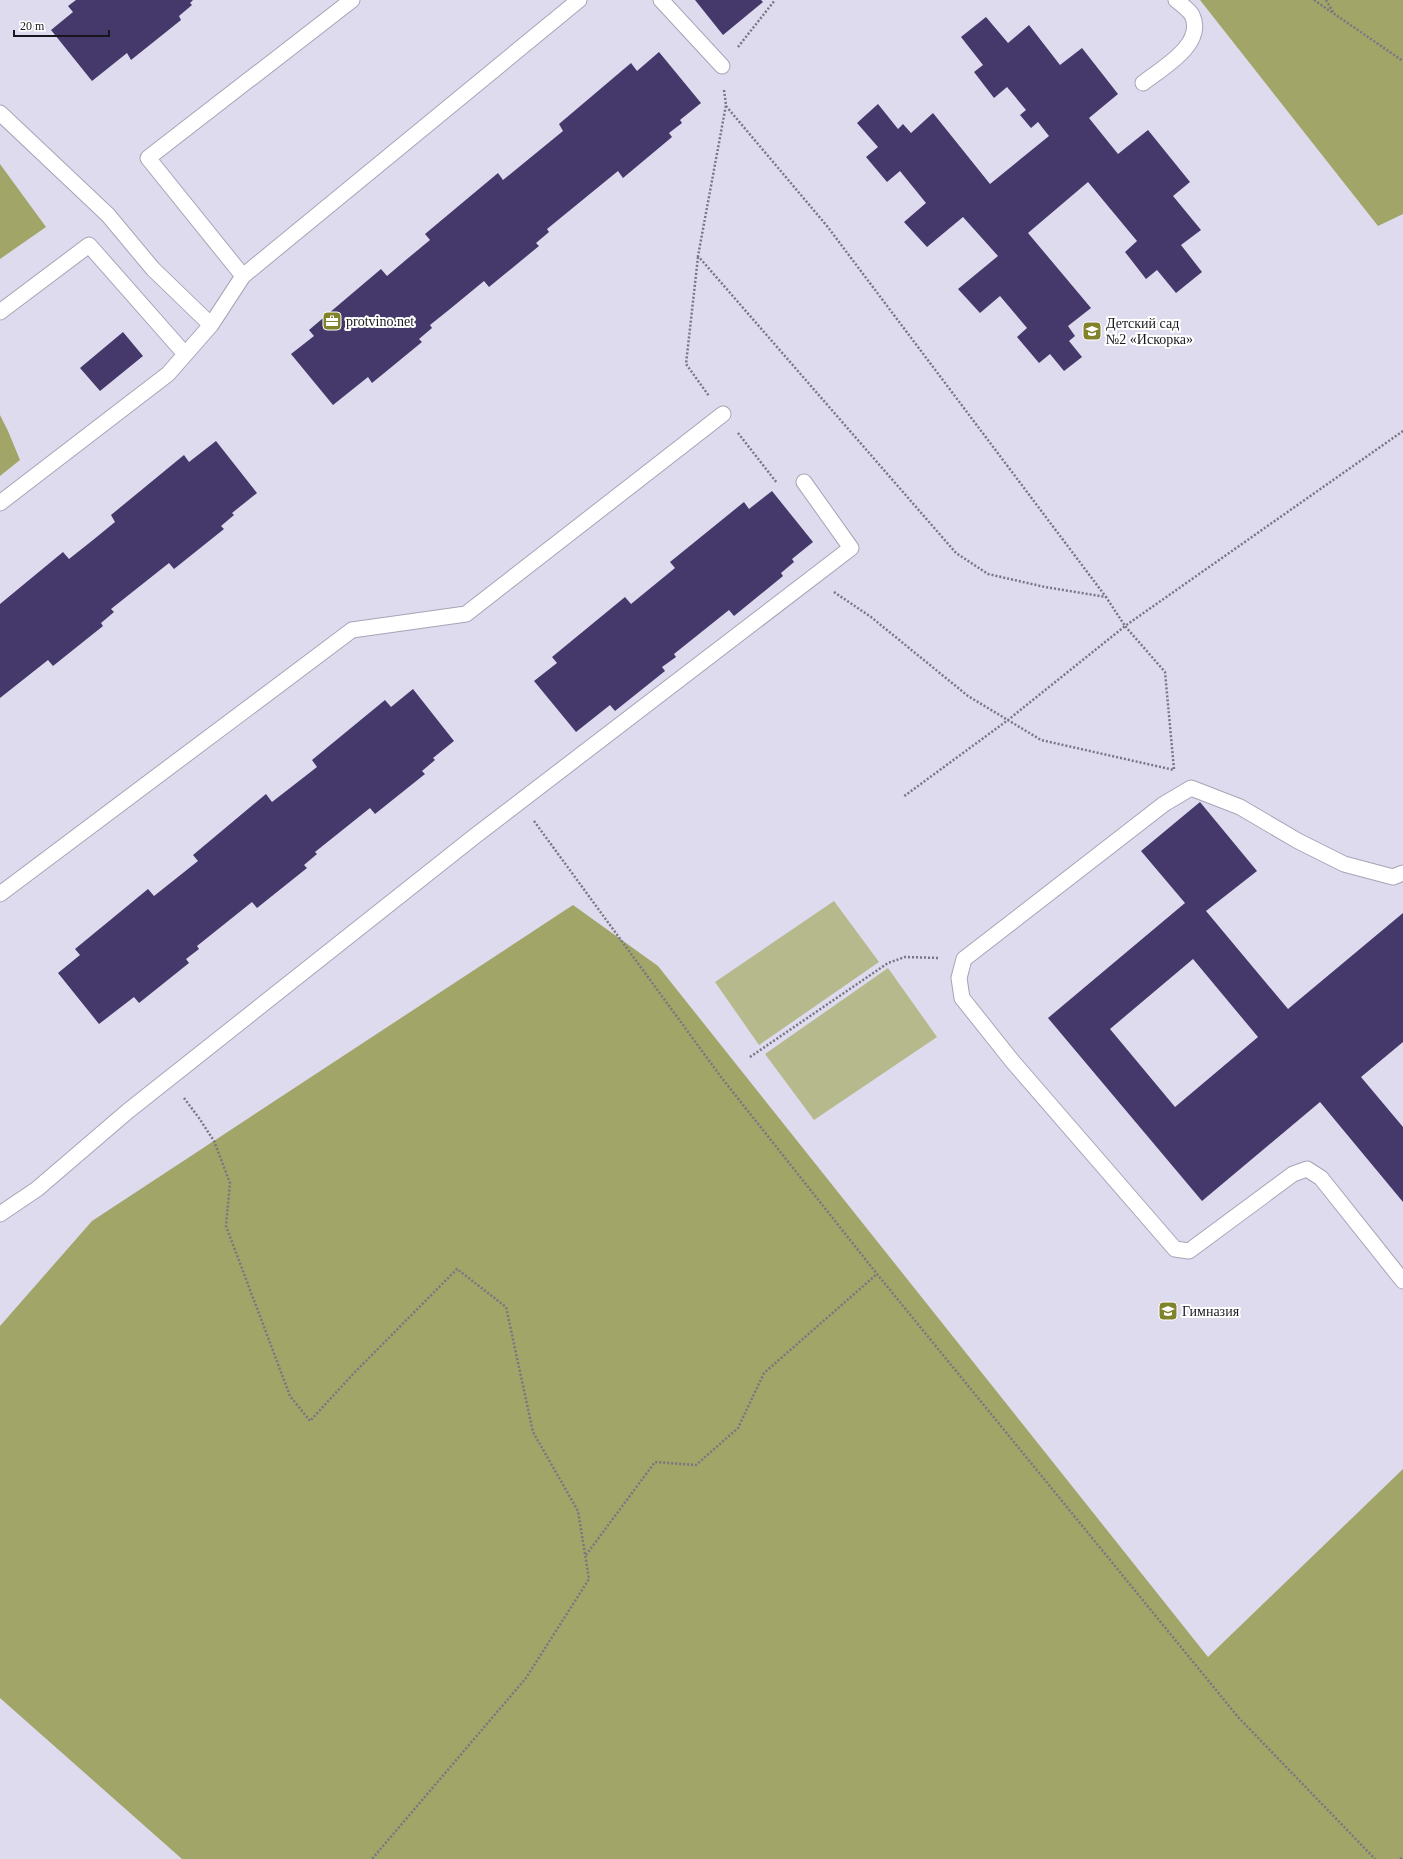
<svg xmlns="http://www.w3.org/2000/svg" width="1403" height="1859" font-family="'Times New Roman',serif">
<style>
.green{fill:#b6b98b}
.forest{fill:#a2a568}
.building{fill:#44396a;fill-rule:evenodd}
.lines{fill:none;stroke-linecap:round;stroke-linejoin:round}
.lane-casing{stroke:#a6a4b7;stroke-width:17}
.path{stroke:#787683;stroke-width:2.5;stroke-dasharray:2 2;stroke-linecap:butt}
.lane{stroke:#fff;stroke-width:15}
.labels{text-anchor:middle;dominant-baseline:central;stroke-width:4;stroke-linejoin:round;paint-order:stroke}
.poi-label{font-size:14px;fill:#18171d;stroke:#fff;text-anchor:start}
</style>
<rect width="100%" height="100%" fill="#dedbef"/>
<path class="green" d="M834 901 879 962 759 1045 715 982Z
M888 968 937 1037 814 1120 765 1054Z"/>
<path class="forest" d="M1200 0H1403V214L1378 226Z
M0 164 46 227 0 259Z
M0 415 8 431 20 460 0 476Z
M573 905 658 966 1208 1657 1403 1469V1859H182L0 1698V1326L92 1221Z"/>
<path class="building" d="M76 0H193L190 3 192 5 179 16 181 20 131 60 127 53 92 81 51 30 73 12 68 6Z
M695 0H761L763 2 723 35Z
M986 17 1008 43 1029 25 1060 65 1082 48 1118 94 1089 118 1118 154 1148 130 1190 182 1173 196 1201 230 1181 245 1202 272 1176 293 1157 270 1146 279 1125 252 1137 241 1088 182 1028 233 1091 308 1068 326 1075 336 1069 341 1082 357 1064 371 1050 354 1039 363 1017 337 1027 328 1000 296 980 313 958 289 998 256 963 217 927 247 904 222 926 203 900 171 887 182 866 157 878 147 857 123 878 104 898 129 903 124 911 133 933 113 990 184 1049 136 1038 122 1031 128 1020 115 1026 110 1007 87 994 98 974 72 983 65 961 37Z
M659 52 701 103 680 120 682 123 669 133 672 137 623 178 618 171 547 229 549 232 536 243 539 246 489 287 484 281 450 309 430 325 432 328 419 339 422 342 372 383 368 377 333 405 291 354 314 336 309 330 381 269 387 276 407 259 430 240 425 234 498 173 503 180 563 131 559 124 631 63 637 71Z
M123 332 143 356 100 391 80 368Z
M216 441 257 493 232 513 234 515 221 526 224 529 174 569 169 563 111 609 114 612 101 623 103 626 53 666 48 660 0 698V604L63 552 69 559 93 540 115 522 111 515 184 455 189 462Z
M772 491 813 542 792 559 794 562 781 573 783 576 734 616 729 610 674 654 676 657 662 667 665 671 615 711 610 705 576 732 534 681 557 663 552 657 625 597 631 604 675 568 670 562 744 502 749 509Z
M413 689 454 741 433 758 435 760 422 771 425 774 375 814 370 808 315 852 317 854 304 865 307 868 257 908 252 902 197 946 199 949 186 959 189 963 139 1003 134 997 99 1024 58 973 80 955 75 949 148 889 154 896 198 861 193 855 266 794 272 802 317 767 312 760 385 700 391 707Z
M1200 802 1257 871 1206 911 1288 1009 1403 913V1042L1361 1077 1403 1127V1202L1320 1102 1202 1201 1048 1018 1185 903 1141 851ZM1193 959 1258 1037 1175 1107 1110 1029Z"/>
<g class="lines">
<defs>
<path id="lane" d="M661 0 722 66
M1143 83C1162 68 1206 44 1192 15 1189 10 1181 4 1176 0
M0 113 108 215 153 269 211 325
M243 276 579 0
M0 312 89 245 185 354
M0 503 168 374 211 325 243 276 148 158 352 0
M1403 873 1393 877 1344 864 1298 841 1240 807 1191 788 1164 804 964 959 959 978 962 998 1013 1062 1175 1249 1189 1251 1293 1174 1307 1169 1321 1178 1403 1281
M0 894 352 630 466 614 723 414
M0 1214 37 1189 128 1111 475 836 851 548 804 482"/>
</defs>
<use href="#lane" class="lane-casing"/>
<path class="path" d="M1314 0 1403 61
M1326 0 1333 12
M738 47 775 0
M724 90 726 105 698 256 956 553 988 574 1045 587 1106 597 1125 626 1008 720 903 797
M726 106 827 226 1106 597
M698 257 686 364 709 396
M738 433 777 483
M834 592 871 617 968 696 1041 740 1174 770
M1174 769 1165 672 1125 626 1403 431
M534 821 721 1077 877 1274 1238 1717 1375 1859
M750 1057 888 963 905 957 940 958
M184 1098 199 1118 214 1141 230 1183 226 1226 290 1396 310 1421 354 1373 457 1269 506 1307 533 1432 578 1511 589 1579 526 1678 372 1859
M586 1555 655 1462 696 1465 738 1428 764 1373 877 1274
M1400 1859 1403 1857"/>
<use href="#lane" class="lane"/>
</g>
<defs>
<symbol id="office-square" viewBox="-11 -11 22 22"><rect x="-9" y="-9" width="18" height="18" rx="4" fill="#80822c" stroke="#fff"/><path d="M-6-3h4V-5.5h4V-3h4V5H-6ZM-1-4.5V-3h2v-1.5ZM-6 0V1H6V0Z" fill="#fff"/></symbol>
<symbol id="school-square" viewBox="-11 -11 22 22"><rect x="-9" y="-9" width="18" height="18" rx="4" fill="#80822c" stroke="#fff"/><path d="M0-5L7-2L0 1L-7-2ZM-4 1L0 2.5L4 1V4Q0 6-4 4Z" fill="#fff"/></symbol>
</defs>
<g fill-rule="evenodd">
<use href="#office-square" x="321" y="310" width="22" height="22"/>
<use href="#school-square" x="1081" y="320" width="22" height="22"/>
<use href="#school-square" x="1157" y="1300" width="22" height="22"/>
</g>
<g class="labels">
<g class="poi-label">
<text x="346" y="321">protvino.net</text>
<text x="1106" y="323">Детcкий сад<tspan x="1106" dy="16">№2 «Искорка»</tspan></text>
<text x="1182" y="1311">Гимназия</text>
</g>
</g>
<path d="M14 30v6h95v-6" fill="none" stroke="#18171d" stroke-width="2"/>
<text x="20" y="30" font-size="12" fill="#18171d" stroke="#ffffff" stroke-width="3" paint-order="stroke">20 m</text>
</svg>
